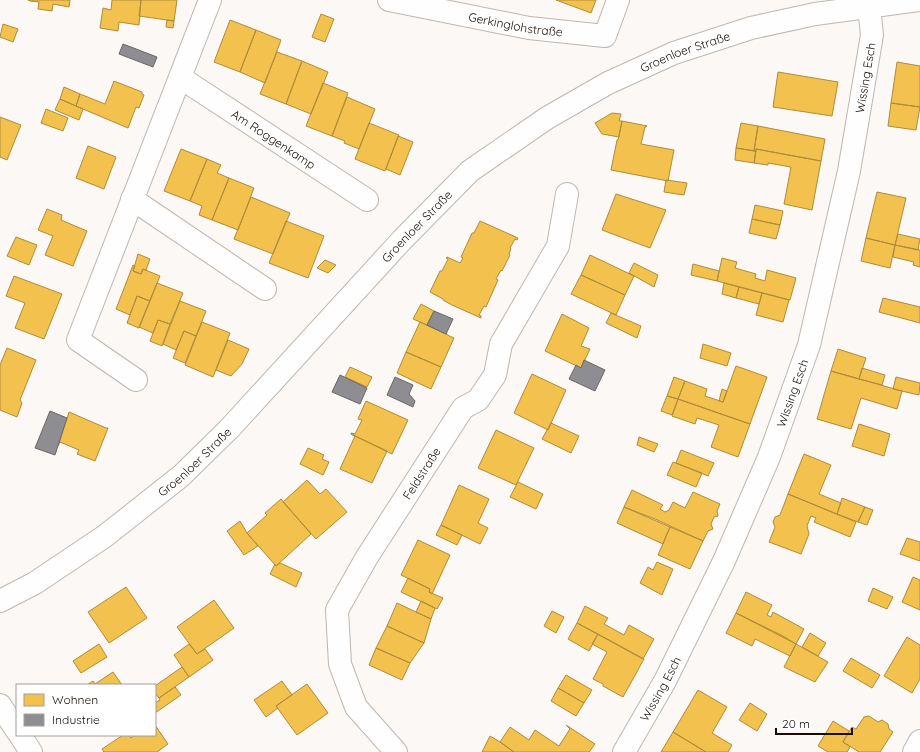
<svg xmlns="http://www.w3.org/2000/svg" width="920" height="752" font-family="Quicksand,sans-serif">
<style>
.homes{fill:#f2c14e;stroke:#b08b38}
.industry{fill:#8d8d92;stroke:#6a6768}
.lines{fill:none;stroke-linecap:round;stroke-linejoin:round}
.minor-casing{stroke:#beb7b1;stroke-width:24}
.tertiary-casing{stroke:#beb7b1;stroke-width:24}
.minor{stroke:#fefefe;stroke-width:22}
.tertiary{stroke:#fefefe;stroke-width:22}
.labels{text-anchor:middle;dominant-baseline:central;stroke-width:4;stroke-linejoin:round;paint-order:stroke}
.street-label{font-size:12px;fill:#170d05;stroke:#fff}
</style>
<rect width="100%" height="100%" fill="#fbf8f5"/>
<path class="homes" d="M28 0H70L69 7 53 4 52 11 38 9 39 2 30 1Z
M112 0H141L139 25 119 22 118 31 100 28 103 8 111 10Z
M141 0H177L174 21 139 16Z
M556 0H596L591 13Z
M321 14 334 19 325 42 312 37Z
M167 20 174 21 173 28 166 27Z
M230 20 256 30 240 72 214 62Z
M3 24 18 29 13 42 0 37Z
M256 30 281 40 265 83 240 72Z
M277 52 302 61 286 104 260 94Z
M302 61 328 72 311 114 286 104Z
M897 62 920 66V107L891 103Z
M778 72 838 82 832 116 773 107Z
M114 81 142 92V94L144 95 139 108 136 107 128 128 76 106 80 94 105 104Z
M323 83 348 93 332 136 306 126Z
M64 87 80 94 76 106 60 99Z
M347 97 375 109 359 149 344 143 345 141 332 136Z
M60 99 83 109 79 120 55 110Z
M891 103 920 107 916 130 888 126Z
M46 109 68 118 63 131 41 123Z
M612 113 621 114 619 121H622L619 137 602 134 595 123Z
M0 117 21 125 7 160 0 157Z
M622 121 647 126 646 127H645L641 144 674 150 668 181 611 170 617 140H618Z
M369 123 399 135 385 171 355 159Z
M741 123 758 126 754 151 736 148Z
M758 126 825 139 821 161 756 149V151H754Z
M398 136 413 142 400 175 386 169Z
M88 146 116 157 104 189 76 178Z
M736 148 756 151 754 163 735 160Z
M181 149 207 159 190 201 164 191Z
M756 149 821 161 812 210 784 204 791 167 768 163V165L754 163Z
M207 159 221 165 217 173 229 178 212 220 199 215 202 206 190 201Z
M229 178 254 188 238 230 212 220Z
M666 180 687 183 684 195 664 192Z
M877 192 906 198 895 245 866 238Z
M616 194 666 210 650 248 602 230Z
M251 197 290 213 273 254 234 239Z
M755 205 783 211 780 225 752 219Z
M47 209 62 215 61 220 87 231 73 266 45 255 53 236 38 230Z
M752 219 780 225 776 239 749 233Z
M286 221 324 236 308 278 269 263Z
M480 221 518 238 517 240 515 239 510 248 511 249 509 254 510 255 502 271 501 270 496 279 498 280 486 307 484 306 479 315 481 316V318L452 305 443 300V299L430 292 440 271H442L448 259 446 258 447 257 460 263 463 258 461 257 472 233H474Z
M898 234 920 239 918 250 895 245Z
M16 237 37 245 29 265 7 256Z
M866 238 895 245 890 268 861 261Z
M895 245 920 250V267L913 265 914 262 893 257Z
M138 254 150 259 146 270 143 269 141 274 133 271Z
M590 255 634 276 625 295 581 275Z
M722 258 737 262 735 268 756 274 755 278 765 281 767 270 796 278 790 300 717 281Z
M325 260 336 265 328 273 317 268Z
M634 263 658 275 654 287 629 273Z
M693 264 719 271 717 281 691 275Z
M133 265 135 266 133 271 141 274 143 269 160 276 150 301 137 296 130 315 116 309Z
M581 275 625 295 616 315 571 294Z
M14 276 62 294 44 339 15 328 25 303 6 296Z
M157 283 183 293 170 324 158 320 153 333 139 327Z
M724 283 739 287 736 298 722 294Z
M739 287 762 293 759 304 736 298Z
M762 293 789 300 783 322 756 315Z
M137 296 150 301 139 328 127 323Z
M883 298 920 307V323L879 312Z
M180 301 206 311 196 336 184 331 176 350 163 344Z
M421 304 434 311 427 325 413 319Z
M611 313 641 326 637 338 606 323Z
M562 314 589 328 581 346 590 349 581 368 545 351Z
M158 320 170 324 162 346 150 341Z
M202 322 230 333 213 377 185 365Z
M420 322 454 338 441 367 406 352Z
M184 331 196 336 185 363 173 358Z
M228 340 249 349 242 364 231 376 216 370Z
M703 344 731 353 727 366 700 358Z
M7 348 36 360 20 400 22 403 17 417 0 410V365Z
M838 349 866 358 859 379 831 371Z
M406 352 441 367 431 389 397 373Z
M736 366 767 377 750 424 678 399 685 381 707 389 705 396 723 402Z
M350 367 372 377 367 387 345 377Z
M862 368 885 375 882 385 859 379Z
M831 371 902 391 897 409 861 398 851 429 817 419Z
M532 374 566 390 548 430 514 413Z
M674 377 685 381 678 399 667 396Z
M896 377 920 383 919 395 893 389Z
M722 389 727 391 723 402 719 401Z
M667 396 678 399 672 415 661 411Z
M678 399 750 424 738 457 711 447 719 425 697 418 695 424 672 416Z
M366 401 408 420 392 454 351 434V433L355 434 362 420 358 419Z
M69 412 106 428H108L95 461 77 454 79 450 60 442 58 446Z
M551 423 579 436 571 453 542 439Z
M859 424 890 434 884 456 852 446Z
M496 430 534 448 516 485 478 468Z
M351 434 387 451 372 483 340 469 355 436Z
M639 437 658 444 654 452 637 445Z
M308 448 324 455 322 459 329 462 323 475 300 464Z
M681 450 714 463 708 476 676 463Z
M804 454 831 465 819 494 841 503 837 514 788 494Z
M673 462 702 473 696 487 667 475Z
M307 480 320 494 326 489 347 512 316 539 283 502Z
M518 482 543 494 536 509 510 497Z
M459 485 489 499 478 523 488 528 480 544 441 525Z
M632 490 663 505 660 509 665 512 669 510 673 502 685 508 693 492 720 504 717 511 718 516 714 517 711 524 713 529 708 531 703 541 655 519 624 507Z
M788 494 856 522 850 537 814 522 816 518 811 516 807 526 809 534 801 554 769 542 775 527 773 522 775 517 780 515Z
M842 498 865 507 858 522 837 514Z
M281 499 311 534 276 566 247 533 267 515 265 513Z
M624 507 670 527 663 544 617 523Z
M865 507 873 510 867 525 858 522Z
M240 521 247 533 258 546 244 555 227 531Z
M441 525 462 535 457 545 436 535Z
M670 527 703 541 690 569 658 555Z
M907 538 920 542V561L900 554Z
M418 540 450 555 432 594 429 592 430 589 401 575Z
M657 562 673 569 662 595 640 583 648 567 653 570Z
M280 563 302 573 296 587 270 574 275 564 276 566Z
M913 577 920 580V610L902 602Z
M408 578 430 589 429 592 443 598 437 609 401 592Z
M126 587 147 618 109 643 88 612Z
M873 588 893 597 887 609 868 601Z
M746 592 772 605 767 615 771 617 773 612 804 629 796 644 736 613Z
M214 600 234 628 197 654 177 627Z
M421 601 435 608 431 619 416 612Z
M397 603 431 619 424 643 387 626Z
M585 606 608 618 604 624 624 635 629 625 654 639 643 659 577 623Z
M552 611 564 617 556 633 544 626Z
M736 613 783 636 796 644 790 656 755 639 752 646 726 633Z
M577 623 598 634 589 651 568 639Z
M387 626 424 643 410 663 376 648Z
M810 633 826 643 818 656 802 647Z
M598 634 644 659 623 697 603 686V684L593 679 607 652 592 644Z
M907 637 920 645V679L912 693 884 676Z
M99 644 107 657 81 673 73 661Z
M189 644 197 654 205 649 213 660 189 677 174 655Z
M796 644 828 662 815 682 784 667Z
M376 648 410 663 402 680 369 665Z
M851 658 880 675 872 688 843 671Z
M182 667 189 677 159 698 155 693V686Z
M113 672 122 685H87L93 681 95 684Z
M566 675 592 690 584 703 558 688Z
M282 681 292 695 276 706 278 708 266 717 254 700Z
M307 684 328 713 297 735 276 706Z
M175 687 181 695 155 713V703L160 700 159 698Z
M558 688 584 703 576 716 551 701Z
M698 690 727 707 712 733 732 745 728 752H706L673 732Z
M750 703 767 714 757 731 739 720Z
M869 716 878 722 882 720 888 724 889 729 893 732 880 752H859L843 742 852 727 856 729 864 717Z
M833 721 849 731 843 742 850 747 847 752H828L818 746Z
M155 725 168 744 157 752H104L102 749 123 735H129L131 738 135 735H155Z
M566 725 595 744 589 752H514L500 742 510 727 529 740 535 730 559 746 570 729Z
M673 732 706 752H661Z
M490 736 500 742 514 752H482Z"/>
<path class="industry" d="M123 44 157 57 153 67 119 54Z
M434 311 453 319 446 334 427 325Z
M584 360 605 370 595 391 569 379 576 365 581 368Z
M340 375 367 388 360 404 332 392Z
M395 377 413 385 409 394 415 401 413 407 387 395Z
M50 411 67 418 55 455 35 448Z"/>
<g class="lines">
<defs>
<g id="minor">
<path id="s1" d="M389 0 529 28 605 36 618 0"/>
<path id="s2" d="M181 78 367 200"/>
<path d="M132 199 265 289"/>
<path d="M136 380 78 340 210 0"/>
<path id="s3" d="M396 752 356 707 340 664 337 610 367 557 463 408 478 400 495 375 501 344 558 246 567 194"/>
<path id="s4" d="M624 752 665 681 724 561 769 457 809 345 849 171 872 35 869 6"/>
<path d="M914 752 920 741"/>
</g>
<g id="tertiary">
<path id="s5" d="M0 601 35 583 105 536 181 476 229 429 402 240 470 171 547 118 608 83 674 53 751 28 815 14 919 0"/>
<path d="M0 705 17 731"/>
<path d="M20 735 31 752"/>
</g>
</defs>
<use href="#minor" class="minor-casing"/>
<use href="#tertiary" class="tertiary-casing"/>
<use href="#minor" class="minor"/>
<use href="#tertiary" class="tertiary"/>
</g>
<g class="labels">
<g class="street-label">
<text stroke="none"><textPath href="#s1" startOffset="129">Gerkinglohstraße</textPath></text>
<text stroke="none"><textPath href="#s5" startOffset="888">Groenloer Straße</textPath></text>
<text stroke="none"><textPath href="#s4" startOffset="721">Wissing Esch</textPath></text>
<text stroke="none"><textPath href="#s2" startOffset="111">Am Roggenkamp</textPath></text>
<text stroke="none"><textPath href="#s5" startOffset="564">Groenloer Straße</textPath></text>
<text stroke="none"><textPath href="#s4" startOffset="397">Wissing Esch</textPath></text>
<text stroke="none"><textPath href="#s5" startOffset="240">Groenloer Straße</textPath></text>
<text stroke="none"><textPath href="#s3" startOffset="321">Feldstraße</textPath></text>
<text stroke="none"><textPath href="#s4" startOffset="73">Wissing Esch</textPath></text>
</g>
</g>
<rect x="16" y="684" width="140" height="52" fill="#ffffff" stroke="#a29e9b"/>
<rect x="24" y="694" width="20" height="12" fill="#f2c14e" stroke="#a29e9b"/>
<text x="52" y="704" font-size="12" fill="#170d05">Wohnen</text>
<rect x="24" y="714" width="20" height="12" fill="#8d8d92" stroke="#a29e9b"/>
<text x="52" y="724" font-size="12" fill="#170d05">Industrie</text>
<path d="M776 728v6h76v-6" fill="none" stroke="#170d05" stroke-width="2"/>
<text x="782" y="728" font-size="12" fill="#170d05" stroke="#ffffff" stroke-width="3" paint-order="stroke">20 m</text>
</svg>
